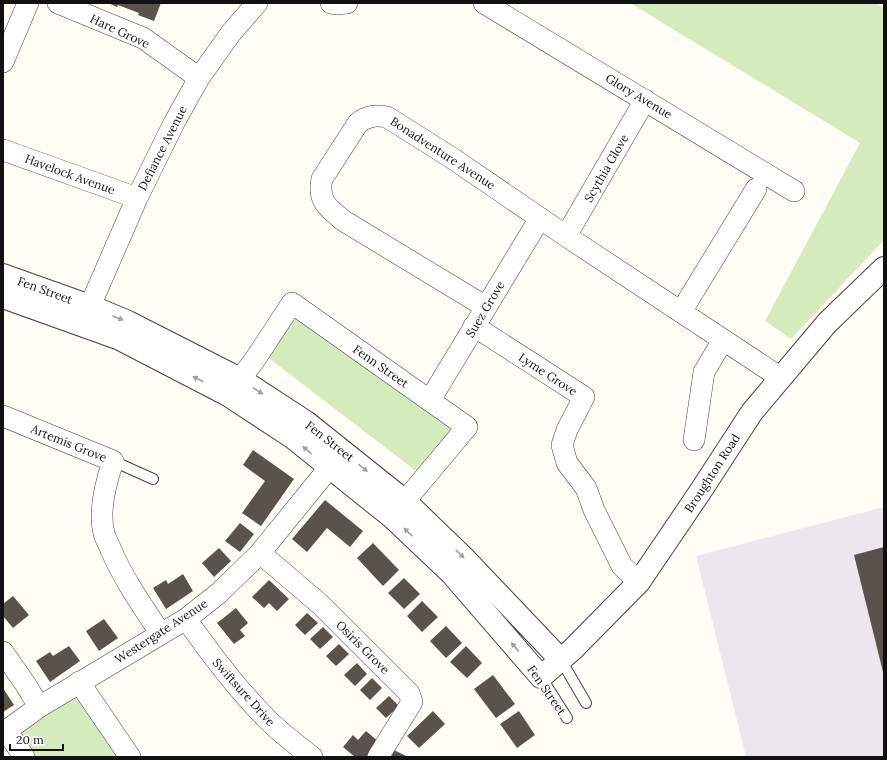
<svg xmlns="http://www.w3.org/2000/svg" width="887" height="760" font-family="Lora,serif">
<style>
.industrial{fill:#eee6ef}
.green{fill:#d5ebbd}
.building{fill:#5a524d}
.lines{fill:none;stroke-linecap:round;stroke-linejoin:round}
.service-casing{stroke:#444;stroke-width:12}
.minor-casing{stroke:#444;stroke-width:22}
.tertiary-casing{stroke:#444;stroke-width:24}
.service{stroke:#fff;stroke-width:10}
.minor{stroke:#fff;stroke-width:21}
.tertiary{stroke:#fff;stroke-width:22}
.oneway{fill:#a0a0a0}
.labels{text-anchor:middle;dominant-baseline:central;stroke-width:4;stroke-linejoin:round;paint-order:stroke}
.street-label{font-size:12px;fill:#111;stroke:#fff}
</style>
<rect width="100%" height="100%" fill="#fffdf5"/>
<path class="industrial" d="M884 507V757H746L696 556Z"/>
<path class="green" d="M630 3H876L884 8V240L791 339 765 321 860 143Z
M293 312 457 429 420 474 266 356Z
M74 697 80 700 120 757H32L22 736 24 728Z"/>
<path class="building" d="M108 3H161L154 21 138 15 139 13 118 5 117 7Z
M253 450 294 479 261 526 242 513 265 481 243 465Z
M325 500 363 531 350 547 327 528 307 552 292 539Z
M240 523 254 534 240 552 225 541Z
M373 543 399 570 383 586 357 558Z
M884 547V672H883L854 555Z
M219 548 231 561 214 577 202 563Z
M183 574 193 591 166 609 153 588 166 580 168 584Z
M404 578 420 594 404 609 388 593Z
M269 580 289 599 277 611 269 603 264 608 252 597Z
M13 596 29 615 13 628 3 616V604Z
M422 601 438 617 422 632 407 616Z
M236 608 248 623 240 630 245 636 234 644 217 623Z
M307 613 318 623 305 635 295 625Z
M104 619 118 638 99 651 86 631Z
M446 626 462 643 446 658 430 641Z
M323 627 333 637 320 649 310 639Z
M339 644 349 654 336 666 326 656Z
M69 646 80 661 50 682 36 661 50 652 53 656Z
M466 646 482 663 467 678 450 662Z
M357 663 367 674 355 686 344 675Z
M493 675 515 704 496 718 474 689Z
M372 678 382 688 370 700 360 690Z
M3 688 14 705 3 712Z
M389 696 399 706 386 718 376 708Z
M433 711 445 724 419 748 407 736Z
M519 711 535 735 517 748 500 724Z
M366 731 379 742 366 757H355L343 747 353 735 358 740Z
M394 750 408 757H391Z"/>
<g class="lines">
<defs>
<path id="service" d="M113 461 153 479
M561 660 586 703
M541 677 567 718"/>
<path id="minor" d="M58 3 143 38 199 78
M331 3 336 4 347 3
M484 3 794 191
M3 62 28 3
M3 150 137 198
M566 236 645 100
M90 306 137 198 174 123 199 78 231 33 257 3
M486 307 344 221C329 209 317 201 322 179L358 123C367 116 375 115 387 117L452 158 566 236 781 378
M681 312 756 189
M474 326 584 397 567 430 562 445 567 463 586 488 594 510 622 566 639 582
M240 379 254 361 292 303 467 427 405 501
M430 400 540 218
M3 416 113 461C106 482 98 511 104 533 105 539 109 544 111 550 124 580 143 607 161 634
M694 440 704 372 723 340
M260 553 321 605 409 693 412 702 378 757
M186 619C210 653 235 687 265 717 279 732 296 744 312 757
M3 652 26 685 39 707
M79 682 130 757
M7 731 24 757
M3 733 39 707 186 619 219 593 260 553 329 468"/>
<path id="tertiary" d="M3 275 90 306 128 322 240 379 306 422 405 501 465 559 561 660
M3 297 120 339 228 395 292 437 393 518 451 573 541 677 573 649 639 582 700 492 752 412 827 323 884 268"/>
</defs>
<use href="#service" class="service-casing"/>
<use href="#minor" class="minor-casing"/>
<use href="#tertiary" class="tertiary-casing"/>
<use href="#service" class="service"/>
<use href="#minor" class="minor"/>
<use href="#tertiary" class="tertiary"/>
</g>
<defs><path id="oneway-solid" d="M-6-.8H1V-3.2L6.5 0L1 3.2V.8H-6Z"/></defs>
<g class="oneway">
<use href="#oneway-solid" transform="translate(118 318) rotate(23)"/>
<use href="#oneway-solid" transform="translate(198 379) rotate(-153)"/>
<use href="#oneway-solid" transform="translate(258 391) rotate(33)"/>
<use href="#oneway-solid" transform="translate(307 450) rotate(-140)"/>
<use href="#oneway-solid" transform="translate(363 468) rotate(39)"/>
<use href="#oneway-solid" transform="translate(408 532) rotate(-136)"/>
<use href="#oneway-solid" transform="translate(460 554) rotate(44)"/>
<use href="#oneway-solid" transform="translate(515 647) rotate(-131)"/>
</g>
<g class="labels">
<g class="street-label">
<text transform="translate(120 31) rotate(25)">Hare Grove</text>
<text transform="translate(639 96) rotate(31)">Glory Avenue</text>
<text transform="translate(162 148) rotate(-63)">Defiance Avenue</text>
<text transform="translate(443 153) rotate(33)">Bonadventure Avenue</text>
<text transform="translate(606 168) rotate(-60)">Scythia Glove</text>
<text transform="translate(70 174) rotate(20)">Havelock Avenue</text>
<text transform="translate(45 290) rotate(20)">Fen Street</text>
<text transform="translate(485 309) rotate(-59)">Suez Grove</text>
<text transform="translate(381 366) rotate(35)">Fenn Street</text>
<text transform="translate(548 374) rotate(33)">Lyme Grove</text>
<text transform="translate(330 441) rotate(38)">Fen Street</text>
<text transform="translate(69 443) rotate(22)">Artemis Grove</text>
<text transform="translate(712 473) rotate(-57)">Broughton Road</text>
<text transform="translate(161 631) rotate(-33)">Westergate Avenue</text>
<text transform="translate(363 647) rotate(45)">Osiris Grove</text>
<text transform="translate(547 690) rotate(55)">Fen Street</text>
<text transform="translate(244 692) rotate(48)">Swiftsure Drive</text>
</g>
</g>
<rect width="887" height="760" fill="none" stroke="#111111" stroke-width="8"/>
<path d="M10 744v6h53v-6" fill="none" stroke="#111111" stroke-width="2"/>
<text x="16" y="744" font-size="12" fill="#111111" stroke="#ffffff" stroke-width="3" paint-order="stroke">20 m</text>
</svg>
